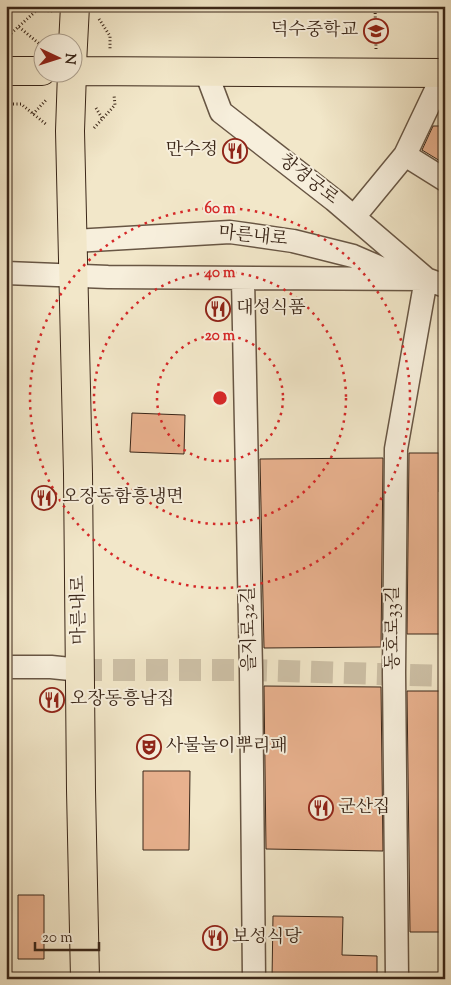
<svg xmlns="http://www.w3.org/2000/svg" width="451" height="985" font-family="'Sorts Mill Goudy','Noto Serif KR',serif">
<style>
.building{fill:#e8b18e;stroke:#3a2618}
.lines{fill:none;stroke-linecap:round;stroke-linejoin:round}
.minor-tunnel{stroke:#cdc0a6;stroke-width:22;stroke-dasharray:22 11;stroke-linecap:butt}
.minor-casing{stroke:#685644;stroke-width:25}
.major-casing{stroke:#3a2618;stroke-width:30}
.path{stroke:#3a2618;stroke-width:3;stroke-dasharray:1 2.5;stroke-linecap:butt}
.minor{stroke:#f7efdc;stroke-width:22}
.major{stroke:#f2e7c9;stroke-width:28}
.ring{fill:none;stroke:#d62828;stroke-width:2.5;stroke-dasharray:2.5 5}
.labels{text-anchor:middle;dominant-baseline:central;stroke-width:4;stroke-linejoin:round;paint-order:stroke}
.poi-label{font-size:18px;fill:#3a2618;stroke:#f7efdc;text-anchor:start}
.street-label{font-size:18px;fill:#3a2618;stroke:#f7efdc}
.centre{fill:#d62828;stroke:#f7efdc;stroke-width:2.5}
.ring-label{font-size:15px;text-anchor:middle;font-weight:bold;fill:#d62828;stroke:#f7efdc;stroke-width:4;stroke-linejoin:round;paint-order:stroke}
</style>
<rect width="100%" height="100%" fill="#f2e7c9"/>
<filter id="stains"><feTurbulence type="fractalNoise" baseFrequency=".004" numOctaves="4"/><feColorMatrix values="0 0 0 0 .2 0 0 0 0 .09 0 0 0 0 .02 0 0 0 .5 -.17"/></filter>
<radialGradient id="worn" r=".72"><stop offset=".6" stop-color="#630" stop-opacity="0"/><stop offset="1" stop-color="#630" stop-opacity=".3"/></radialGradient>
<path class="building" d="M433 126H445V164L422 150Z
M132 413 185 415 184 454 130 452Z
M409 453H439V492H445V634H407Z
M383 458 381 647 264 648 260 459Z
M264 686 381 687 383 851 266 849Z
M407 691H445V932H410Z
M143 771H190L189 850H143Z
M18 895H44V959H18Z
M273 916 343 917 342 955 377 956V979H272Z"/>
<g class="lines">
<path class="minor-tunnel" d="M80 670H251L445 676"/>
<defs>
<path id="minor" d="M206 72 221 112 334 200 424 277
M405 155 445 180
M354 217 405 155 444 73
M74 241 230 232 293 241 353 256 383 269 399 273
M6 273 108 277 426 279 445 286
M243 279 251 670 254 979
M6 667H51L80 670
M397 979 394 673 396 449 426 279"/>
<path id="major" d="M72 64 75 6
M6 71H42
M72 71 445 73
M72 72 70 131 78 474 81 790 85 979"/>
</defs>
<use href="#minor" class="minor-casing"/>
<use href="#major" class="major-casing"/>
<path class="path" d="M375 6 376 49
M99 19 110 36V49
M19 27 42 46
M6 38 37 10 53 11
M6 104H21L47 125
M96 108 102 118
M33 114 47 99
M94 128 115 105 114 95"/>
<use href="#minor" class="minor"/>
<use href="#major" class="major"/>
</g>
<g class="ring">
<circle cx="220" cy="398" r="63"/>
<circle cx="220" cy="398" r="126"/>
<circle cx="220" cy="398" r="190"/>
</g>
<defs>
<symbol id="school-ring" viewBox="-11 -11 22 22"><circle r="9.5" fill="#f7efdc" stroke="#8f2418" stroke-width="1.5"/><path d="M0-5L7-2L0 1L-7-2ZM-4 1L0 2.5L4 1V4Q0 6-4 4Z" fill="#8f2418"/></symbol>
<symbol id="restaurant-ring" viewBox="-11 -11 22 22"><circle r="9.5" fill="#f7efdc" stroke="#8f2418" stroke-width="1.5"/><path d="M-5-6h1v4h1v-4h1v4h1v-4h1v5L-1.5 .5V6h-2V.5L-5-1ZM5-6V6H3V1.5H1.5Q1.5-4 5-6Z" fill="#8f2418"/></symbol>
<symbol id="theatre-ring" viewBox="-11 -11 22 22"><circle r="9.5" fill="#f7efdc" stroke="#8f2418" stroke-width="1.5"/><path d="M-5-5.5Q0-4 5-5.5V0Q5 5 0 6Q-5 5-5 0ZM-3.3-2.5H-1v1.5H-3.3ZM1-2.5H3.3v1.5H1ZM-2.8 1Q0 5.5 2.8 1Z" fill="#8f2418"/></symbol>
</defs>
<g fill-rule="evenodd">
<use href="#school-ring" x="362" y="17" width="28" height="28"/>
<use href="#restaurant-ring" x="221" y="137" width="28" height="28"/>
<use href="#restaurant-ring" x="204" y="295" width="28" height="28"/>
<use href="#restaurant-ring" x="30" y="484" width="28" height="28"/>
<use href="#restaurant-ring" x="38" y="686" width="28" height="28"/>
<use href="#theatre-ring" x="135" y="733" width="28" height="28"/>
<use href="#restaurant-ring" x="307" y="794" width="28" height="28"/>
<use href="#restaurant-ring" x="201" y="924" width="28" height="28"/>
</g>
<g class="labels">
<g class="poi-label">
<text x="358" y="31" text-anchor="end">덕수중학교</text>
<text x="218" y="151" text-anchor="end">만수정</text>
<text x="236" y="309">대성식품</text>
<text x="62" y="498">오장동함흥냉면</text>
<text x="70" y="700">오장동흥남집</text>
<text x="166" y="747">사물놀이뿌리패</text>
<text x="338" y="808">군산집</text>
<text x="232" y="938">보성식당</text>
</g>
<g class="street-label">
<text transform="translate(308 180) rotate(38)">창경궁로</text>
<text transform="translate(253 237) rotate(6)">마른내로</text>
<text transform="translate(80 610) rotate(-91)">마른내로</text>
<text transform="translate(394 628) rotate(-90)">동호로33길</text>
<text transform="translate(250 629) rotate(-91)">을지로32길</text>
</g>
</g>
<circle cx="220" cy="398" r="8" class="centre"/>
<g class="ring-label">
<text x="220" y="213">60 m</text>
<text x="220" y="277">40 m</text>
<text x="220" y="340">20 m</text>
</g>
<rect width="451" height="985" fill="none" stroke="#f2e7c9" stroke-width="25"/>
<rect x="8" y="8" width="436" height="970" fill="none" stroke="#3a2618" stroke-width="2.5"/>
<rect x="12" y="12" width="426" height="960" fill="none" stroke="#3a2618"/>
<g transform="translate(58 58) rotate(94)"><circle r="24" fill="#f7efdc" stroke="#ab9f8e"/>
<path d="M0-4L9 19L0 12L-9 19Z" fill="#8f2418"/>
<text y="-8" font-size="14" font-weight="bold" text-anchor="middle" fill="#3a2618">N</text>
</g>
<path d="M35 942v8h64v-8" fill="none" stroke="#3a2618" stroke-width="2.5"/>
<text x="42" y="942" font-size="15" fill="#3a2618" stroke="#f7efdc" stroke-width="4" paint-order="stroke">20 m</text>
<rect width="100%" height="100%" filter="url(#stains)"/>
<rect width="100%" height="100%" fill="url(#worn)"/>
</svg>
